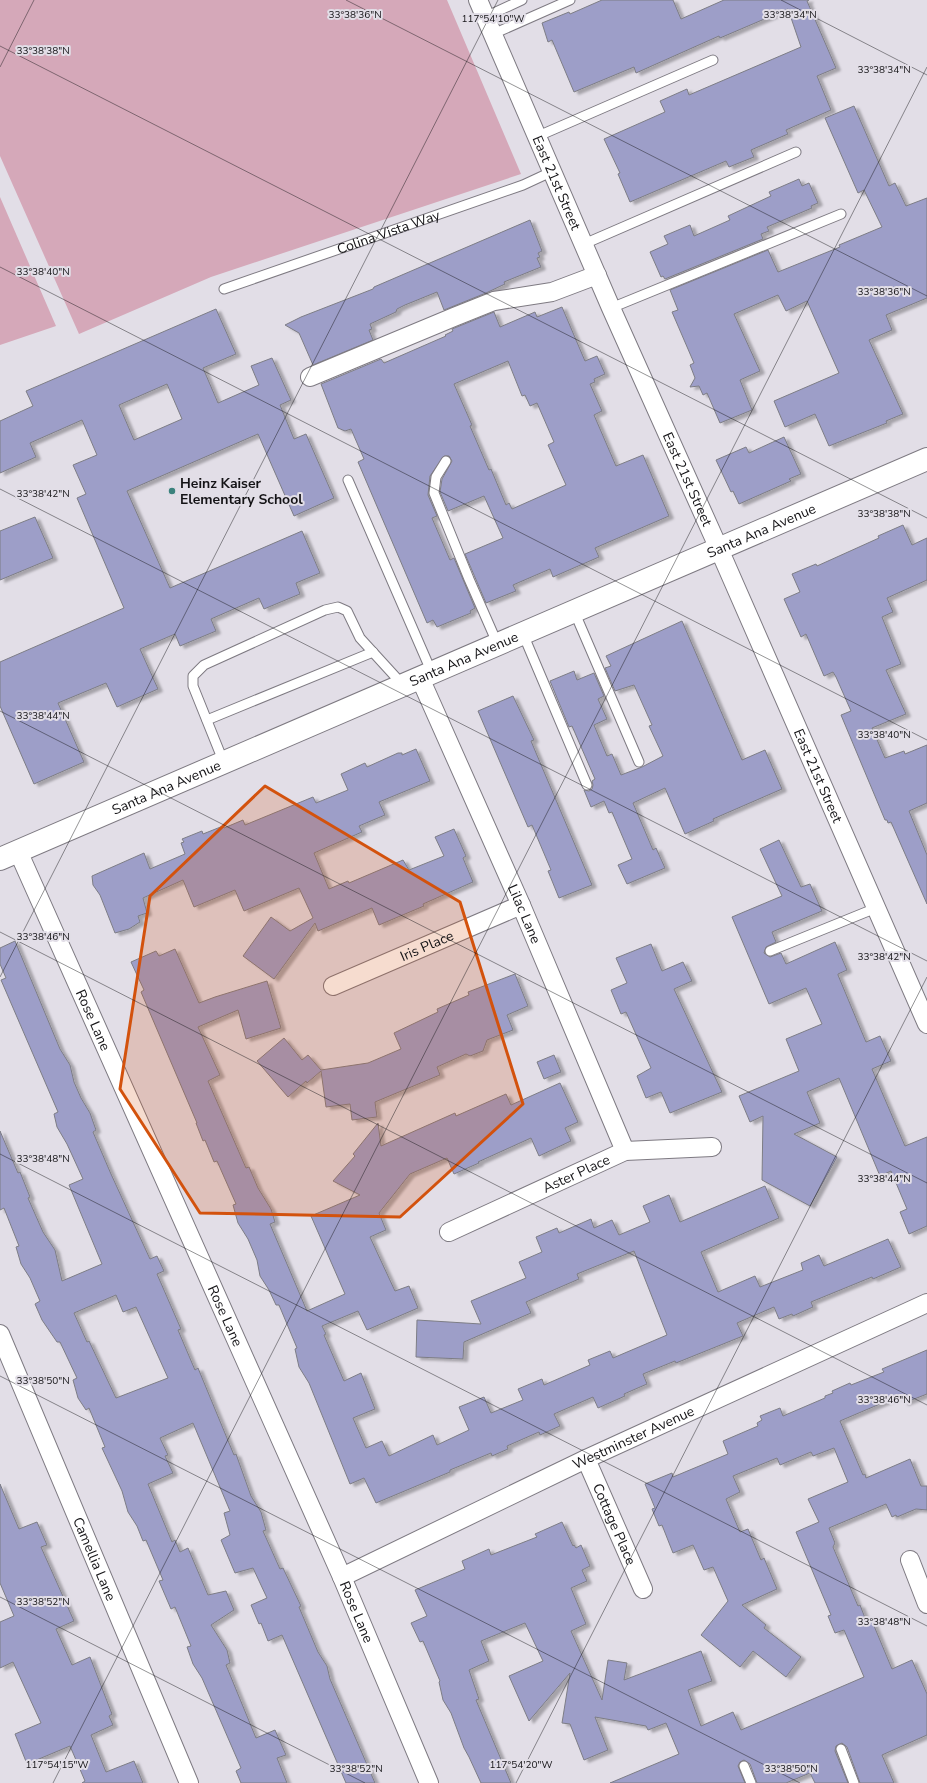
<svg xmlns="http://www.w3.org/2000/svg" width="927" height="1783" font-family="'Nunito Sans',sans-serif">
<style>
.green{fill:#d5a8b9}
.building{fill:#9d9ec8;stroke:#7d7d85;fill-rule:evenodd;filter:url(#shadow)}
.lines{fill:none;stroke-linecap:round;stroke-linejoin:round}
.service-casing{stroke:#7e7a82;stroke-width:11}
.minor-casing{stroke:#7e7a82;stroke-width:20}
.tertiary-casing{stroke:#7e7a82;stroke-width:24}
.service{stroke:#fff;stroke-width:9}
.minor{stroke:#fff;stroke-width:18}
.tertiary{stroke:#fff;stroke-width:22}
.marked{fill:#d3520d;fill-opacity:0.2;stroke:#d3520d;stroke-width:3;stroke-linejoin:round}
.ticks{fill:none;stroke:#141316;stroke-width:1;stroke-opacity:0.45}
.poi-dot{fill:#3b827d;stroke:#e2dee7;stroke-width:1.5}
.labels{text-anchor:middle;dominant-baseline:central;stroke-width:4;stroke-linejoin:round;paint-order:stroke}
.street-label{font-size:14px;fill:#141316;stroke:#e2dee7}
.poi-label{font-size:14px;font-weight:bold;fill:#141316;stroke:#e2dee7;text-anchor:start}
.ticks-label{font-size:10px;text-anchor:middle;fill:#141316;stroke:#e2dee7;stroke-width:4;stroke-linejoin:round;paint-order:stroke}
</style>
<defs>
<filter id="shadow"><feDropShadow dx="4.5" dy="2.5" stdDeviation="1" flood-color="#0004"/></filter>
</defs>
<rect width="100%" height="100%" fill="#e2dee7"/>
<path class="green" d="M0 0H447L521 174 211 277 79 334 0 156Z
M0 197 56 326 0 345Z"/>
<path class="building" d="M602 0H673L681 19 724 0H809L807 1 836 68 817 76 831 110 786 130 788 134 751 150 754 157 729 167 726 161 630 202 618 174 620 173 604 139 665 112 660 101 687 89 689 95 801 47 788 9 720 38 719 36 636 73 634 67 574 92 552 40 548 42 542 23 569 12 570 14Z
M854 106 889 186 895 183 906 206 927 198V298L886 315 892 330 869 340 903 414 886 421 887 423 829 446 815 414 785 427 774 401 839 373 807 301 786 311 778 295 734 314 760 371 740 380 752 410 720 423 707 393 703 395 699 386 690 387 695 378 690 365 694 363 672 312 678 310 670 290 768 250 778 272 840 247 839 245 882 227 864 190 858 193 825 118Z
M799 179 802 186 809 183 818 203 811 206 812 208 767 227 769 231 761 234 763 239 665 279 663 276 661 277 650 252 668 244 664 236 690 225 694 236 730 220 728 216 771 196 769 192Z
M530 220 542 251 538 253 540 257 537 258 541 267 504 282 505 284 486 293 444 310 437 292 405 305 397 309 396 312 370 324 372 329 369 330 373 340 313 365 299 333 285 325 301 317 373 289 374 287Z
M562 307 585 361 597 356 605 374 594 379 595 382 590 384 602 411 594 415 616 466 643 455 669 516 595 548 599 557 553 577 550 569 513 585 516 591 486 603 465 554 503 538 484 496 448 511 440 492 442 479 452 461 449 456H444L430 476 428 495 437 516 432 518 450 560 454 558 475 608 470 611 471 613 437 627 433 620 427 623 358 462 364 459 351 429 345 431 338 428 321 384 381 359 384 363 446 336 445 335 453 331 452 329 494 312 500 327 535 312 537 317ZM508 361 522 396 525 395 530 406 537 403 554 442 548 445 566 485 512 509 509 503 506 505 491 469 489 470 470 426 472 425 454 384Z
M216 309 236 354 203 368 218 403 259 385 251 366 272 358 291 400 280 405 294 439 306 434 334 498 294 516 258 434 127 491 170 588 302 531 320 573 296 583 300 594 264 609 259 598 211 619 216 631 180 646 175 634 140 649 158 689 117 707 106 683 58 703 84 762 34 784 0 706V662L124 608 77 498 86 494 73 465 97 455 82 420 30 443 36 457 0 473V421L33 406 26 391ZM167 384 182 419 134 440 119 405Z
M784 437 801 474 789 479 791 481 739 504 733 491 731 492 716 460 746 447 749 453Z
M35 517 53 558 0 580V531Z
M903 525 912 545 927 538V580L887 598 893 612 882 617 901 664 886 670 906 714 872 728 885 758 904 751 905 754 927 745V803L909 811 927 855V904L891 822 888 823 887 820H885L841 715 851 711 836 677 833 672 824 676 806 634 801 637 784 599 800 592 792 574 816 564 817 566 879 538 878 536Z
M682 621 742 760 765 750 782 789 713 819 714 821 685 834 665 788 633 803 653 850 656 848 665 868 627 884 618 865 632 859 612 812 609 813 604 801 591 807 584 790 589 791 592 789 593 785 592 781 595 779 572 726 569 727 550 681 574 671 577 680 594 673 604 696 598 699 607 719 594 725 607 756 612 754 621 775 642 767 663 756 649 726 652 725 634 685 615 691 605 668 611 666 606 656Z
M513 696 534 740 531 741 592 885 559 898 548 871 551 870 532 825 528 827 478 711Z
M416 749 430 781 379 802 385 815 359 826 362 832 314 853 329 889 348 881 349 883 403 860 409 870 444 856 435 837 454 829 466 856 463 858 473 882 423 904 424 906 379 925 372 908 318 931 315 923 274 979 243 956 271 917 290 931 313 918 299 888 244 911 235 890 194 907 183 880 143 898 147 913 138 916 140 922 129 929 115 933 100 895 93 885 92 876 144 853 150 869 185 854 181 843 184 842 182 839 202 831 203 834 223 826 224 828 243 820 245 825 313 797 316 803 348 790 341 774 365 763 367 767 398 753H402V755Z
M779 840 801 887 810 884 822 911 772 932 776 942 766 947 764 953 770 957 781 953 786 964 835 942 847 970 838 974V975L866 1042 880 1036 891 1061 872 1069 905 1146 927 1137V1226L909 1234 900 1212 907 1209 891 1171 880 1176 839 1078 807 1092 820 1123 794 1134 837 1157 810 1206 762 1180 763 1116 750 1122 739 1096 799 1071 786 1039 822 1024 806 988 769 1004 732 917 782 896 760 849Z
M15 941 60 1049 70 1065 74 1082 81 1098 90 1113 96 1130 93 1132 111 1174 150 1259 157 1256 164 1271 157 1274 181 1329 178 1330 195 1370 198 1368 234 1455 236 1454 251 1496 261 1512 266 1530 263 1531 280 1569 283 1568 301 1606 299 1607 318 1652 327 1666 330 1679 375 1783H346L282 1635 268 1641 261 1623 259 1624 251 1605 267 1598 253 1568 235 1573 221 1540 230 1535 224 1513 230 1511 193 1423 160 1438 168 1455 165 1456 173 1473 148 1484 172 1542 175 1540 180 1552 188 1548 208 1595 226 1591 234 1610 211 1625 227 1650 230 1663 226 1665 256 1738 275 1730 286 1755 277 1758 287 1783H241L236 1771 241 1768 202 1678 193 1664 187 1647 191 1646 175 1607 171 1609 159 1581 163 1580 146 1540 143 1541 137 1526 128 1512 122 1491 102 1448 105 1447 89 1408 86 1410 78 1398 73 1380 77 1378 60 1342H57L42 1320 35 1304 40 1301 30 1278 21 1264 16 1247 19 1246 4 1208 0 1210V1131L18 1173 20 1172 30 1197 28 1198 43 1232 55 1250 62 1281 102 1264 69 1185 83 1179 67 1144 57 1127 54 1114 58 1112 1 980 6 978 0 964V948ZM116 1295 123 1312 136 1307 168 1378 116 1398 89 1341 87 1342 74 1313Z
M651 944 662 971 683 962 692 981 674 989 722 1092 670 1113 661 1092 646 1098 637 1076 651 1068 626 1012 621 1014 611 990 627 983 616 958Z
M175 949 199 1003 215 997 267 981 281 1028 246 1039 238 1010 198 1027 220 1075 208 1081 246 1168 249 1167 258 1188 271 1209 275 1222 270 1224 307 1311 345 1294 311 1216 360 1195 333 1181 355 1156 353 1154 378 1123 381 1146 455 1113 456 1116 506 1094 511 1105 560 1083 578 1122 565 1128 571 1141 539 1156 531 1138 478 1162 479 1163 454 1174 447 1158 410 1174 379 1213 386 1230 370 1237 395 1291 409 1286 418 1308 367 1330 358 1311 322 1326 326 1334 324 1335 344 1381 361 1373 375 1409 353 1418 366 1448 382 1441 389 1456 433 1435 437 1445 469 1430 459 1407 484 1397 491 1413 523 1400 518 1389 542 1379 544 1385 590 1365 588 1360 610 1351 613 1358 667 1335 634 1251 577 1274 579 1279 526 1302 531 1313 464 1342 463 1359 416 1357 417 1320 481 1324 471 1301 526 1278 519 1262 542 1252 536 1237 557 1228 559 1233 591 1219 594 1228 612 1220 619 1235 650 1222 643 1206 669 1195 680 1222 765 1186 779 1218 701 1252 718 1292 755 1276 760 1287 803 1270 801 1263 819 1255 824 1266 888 1239 901 1267 873 1279 872 1277 811 1302 813 1307 793 1316 792 1314 779 1319 774 1307 737 1323 743 1336 676 1363 675 1361 643 1374 647 1384 624 1394 625 1396 598 1408 593 1397 554 1414 560 1426 540 1435 539 1432 507 1446 508 1449 492 1456 491 1453 467 1463 450 1470V1472L376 1503 364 1478 350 1484 309 1383 299 1367 295 1349 297 1348 279 1305H276L269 1290 260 1276 257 1260 248 1239 238 1223 233 1205 236 1204 217 1161 214 1162 205 1140 203 1141 196 1123H197L141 992 144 990 131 962 156 951 159 956Z
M515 974 528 1006 507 1015 513 1030 487 1040 483 1051 470 1056 466 1054 437 1067 440 1075 375 1102 377 1117 352 1120 350 1104 326 1107 321 1071 307 1083 306 1081 288 1097 257 1061 284 1038 302 1060 308 1055 321 1070 368 1063 401 1049 394 1033 438 1012 437 1009 469 995 468 992Z
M554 1055 561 1072 544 1079 537 1062Z
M927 1350V1394L904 1403 901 1395 840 1421 863 1475 865 1474 866 1478 910 1459 921 1486H927V1510L916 1509 897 1517 896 1515 892 1517 886 1504 829 1528 835 1543 833 1547 858 1606 860 1605 867 1623 872 1621 892 1669 912 1660 927 1694V1735L882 1755 894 1783H860L847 1747 842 1743 836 1746 835 1751 848 1783H815L810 1773 786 1783H757L750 1764 744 1760 740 1762 738 1766 745 1783H610L679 1754 666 1723 648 1730 646 1726 595 1717 608 1750 584 1760 570 1724 562 1723 570 1673 529 1721 509 1676 543 1661 525 1623 481 1641 489 1661 469 1670 479 1699 476 1700 511 1783H481L469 1757 464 1748 451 1713 443 1700 439 1682 440 1681 423 1641 420 1642 411 1623 427 1616 415 1590 465 1569 462 1561 489 1549 491 1555 537 1537 535 1534 562 1522 573 1546 574 1545 576 1548 581 1545 590 1566 582 1570 587 1581 571 1588 586 1624 571 1631 602 1700 608 1660 627 1663 624 1680 701 1651 712 1681 688 1690 701 1726 733 1712 741 1730 864 1677 844 1630 835 1633 828 1616 831 1615 796 1532 819 1522 808 1499 848 1482 834 1448 813 1456 811 1452 780 1465 777 1458 733 1476 740 1492 726 1499 740 1532 748 1529 761 1560 764 1558 777 1589 742 1605 766 1625 764 1628 801 1657 786 1677 753 1651 740 1667 701 1635 728 1601 713 1567 704 1570 693 1545 673 1553 662 1525 659 1526 652 1509 655 1508 645 1484 672 1473 673 1477 728 1454 723 1441 758 1426 757 1423 762 1420 760 1416 780 1408 783 1416 825 1398V1396L833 1393 832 1391 850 1383 851 1385 884 1372 882 1369Z
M0 1484 19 1529 37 1522 47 1545 41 1547 74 1621 56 1629 72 1665 90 1657 112 1714 109 1716 113 1725 91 1735 106 1772 134 1761 143 1783H82L85 1781 70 1746 27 1764 15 1734 41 1723 13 1662 0 1668V1622L14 1616 0 1583Z"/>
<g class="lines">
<defs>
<g id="service">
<path d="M485 17 522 0"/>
<path d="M493 34 570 0"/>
<path d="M536 137 713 60"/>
<path d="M584 244 796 152"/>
<path id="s1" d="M224 289 523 185 551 172"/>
<path d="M611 308 841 214"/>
<path d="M446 461 436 477 434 493 469 579 498 645"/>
<path d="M348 480 432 673"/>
<path d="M574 611 639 762"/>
<path d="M523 634 587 785"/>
<path d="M207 720 373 652"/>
<path d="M224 763 193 686V676L204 665 325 610 338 607 347 611 360 638 402 684"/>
<path d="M770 951 876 908"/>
<path d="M841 1749 854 1783"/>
<path d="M744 1766 751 1783"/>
</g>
<g id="minor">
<path id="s2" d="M478 0 611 308 719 549 927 1024"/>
<path d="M310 377 454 317 494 301 552 292 597 275"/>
<path id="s3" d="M420 678 521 905 625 1151"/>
<path id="s4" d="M18 851 342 1577 429 1783"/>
<path id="s5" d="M333 986 521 905"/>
<path id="s6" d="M449 1232 625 1151 712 1147"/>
<path id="s7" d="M0 1334 189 1783"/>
<path id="s8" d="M586 1459 643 1589"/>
<path d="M910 1560 927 1604"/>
<path id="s9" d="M342 1577 586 1459 927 1303"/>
</g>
<g id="tertiary">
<path id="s10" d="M0 859 927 459"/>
</g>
</defs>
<use href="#service" class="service-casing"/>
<use href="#minor" class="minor-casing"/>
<use href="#tertiary" class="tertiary-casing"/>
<use href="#service" class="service"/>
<use href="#minor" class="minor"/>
<use href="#tertiary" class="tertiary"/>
</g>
<path class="marked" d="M265 786 460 902 523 1104 400 1217 200 1213 120 1089 150 896Z"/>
<path class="ticks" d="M346 0 927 296M781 0 927 75M0 46 927 518M0 67 34 0M0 267 927 740M0 489 927 961M0 711 927 1183M0 932 927 1405M0 977 498 0M0 1154 927 1626M0 1376 800 1783M0 1597 365 1783M53 1783 927 67M516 1783 927 977"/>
<circle class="poi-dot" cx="172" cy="491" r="4"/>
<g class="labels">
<g class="street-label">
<text stroke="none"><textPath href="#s2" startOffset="199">East 21st Street</textPath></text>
<text stroke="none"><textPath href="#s1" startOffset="174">Colina Vista Way</textPath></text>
<text stroke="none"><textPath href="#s2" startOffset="523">East 21st Street</textPath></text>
<text stroke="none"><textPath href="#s10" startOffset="829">Santa Ana Avenue</textPath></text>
<text stroke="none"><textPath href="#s10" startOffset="505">Santa Ana Avenue</textPath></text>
<text stroke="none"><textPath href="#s2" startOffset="847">East 21st Street</textPath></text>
<text stroke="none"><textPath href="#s10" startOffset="181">Santa Ana Avenue</textPath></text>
<text stroke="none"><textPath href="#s3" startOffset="258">Lilac Lane</textPath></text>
<text stroke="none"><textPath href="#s5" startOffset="102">Iris Place</textPath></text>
<text stroke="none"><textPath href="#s4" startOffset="185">Rose Lane</textPath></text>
<text stroke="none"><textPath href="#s6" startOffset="140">Aster Place</textPath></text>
<text stroke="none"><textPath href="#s4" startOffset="509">Rose Lane</textPath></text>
<text stroke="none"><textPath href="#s9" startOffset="323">Westminster Avenue</textPath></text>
<text stroke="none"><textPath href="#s8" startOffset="71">Cottage Place</textPath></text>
<text stroke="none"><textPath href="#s7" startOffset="244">Camellia Lane</textPath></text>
<text stroke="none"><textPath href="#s4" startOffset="833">Rose Lane</textPath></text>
</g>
<g class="poi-label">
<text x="180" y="483">Heinz Kaiser<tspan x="180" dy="16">Elementary School</tspan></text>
</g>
</g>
<g class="ticks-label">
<text x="355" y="18">33°38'36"N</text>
<text x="790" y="18">33°38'34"N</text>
<text x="493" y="22">117°54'10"W</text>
<text x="43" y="54">33°38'38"N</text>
<text x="884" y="73">33°38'34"N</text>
<text x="43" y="275">33°38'40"N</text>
<text x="884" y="295">33°38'36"N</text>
<text x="43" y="497">33°38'42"N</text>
<text x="884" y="517">33°38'38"N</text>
<text x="43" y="719">33°38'44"N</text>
<text x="884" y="738">33°38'40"N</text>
<text x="43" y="940">33°38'46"N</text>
<text x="884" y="960">33°38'42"N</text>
<text x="43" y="1162">33°38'48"N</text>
<text x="884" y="1182">33°38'44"N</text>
<text x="43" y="1384">33°38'50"N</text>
<text x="884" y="1403">33°38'46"N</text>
<text x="43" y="1605">33°38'52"N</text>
<text x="884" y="1625">33°38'48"N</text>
<text x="57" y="1768">117°54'15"W</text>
<text x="521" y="1768">117°54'20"W</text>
<text x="356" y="1772">33°38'52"N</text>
<text x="791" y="1772">33°38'50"N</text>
</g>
</svg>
